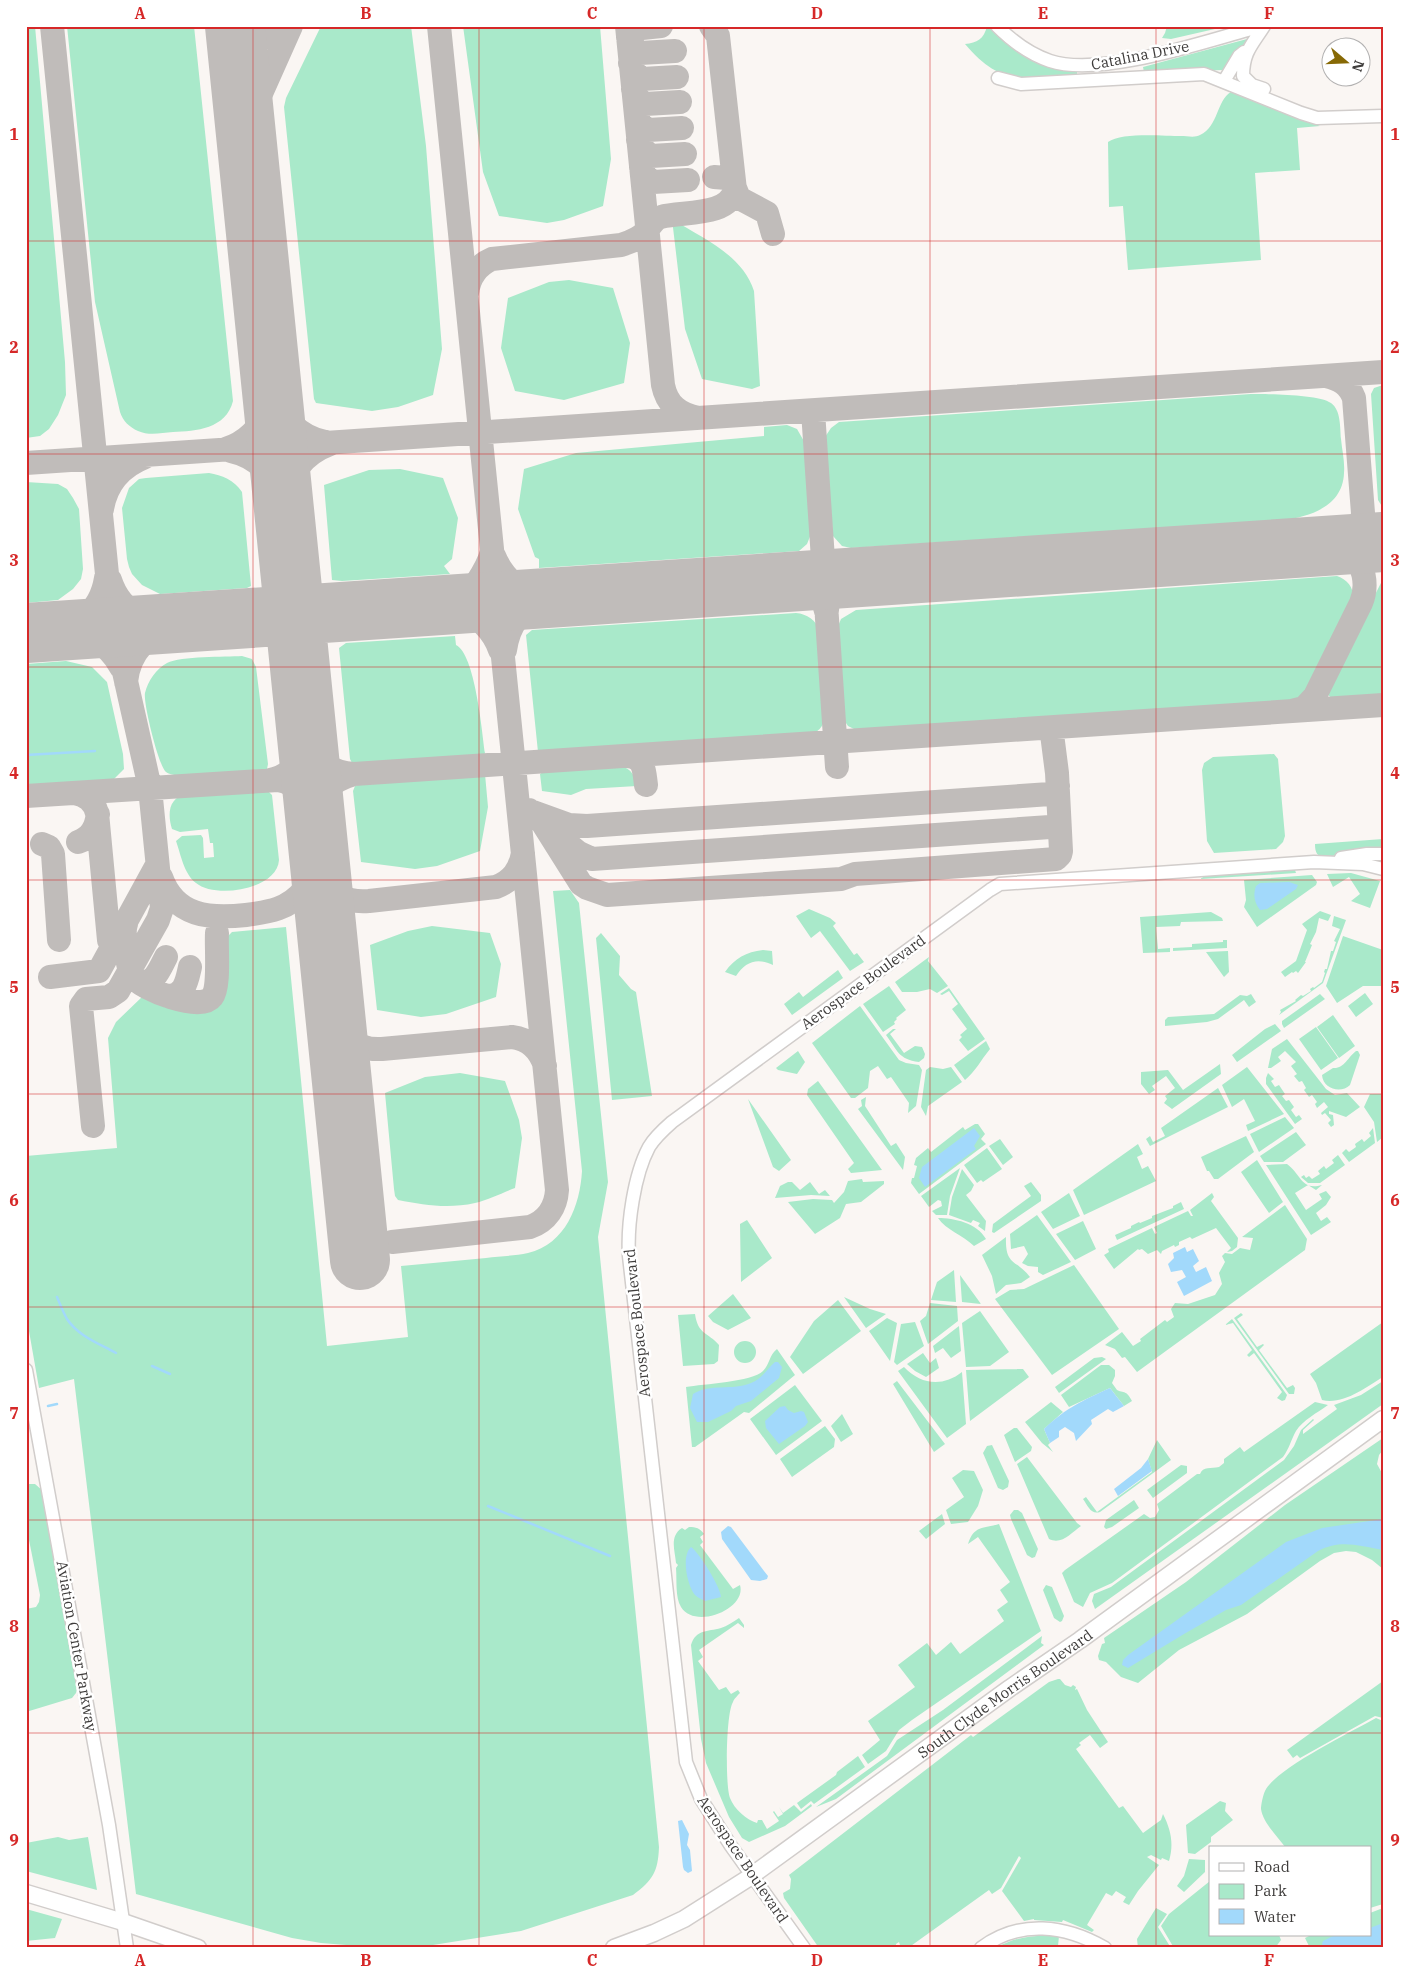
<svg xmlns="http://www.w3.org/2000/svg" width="1409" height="1974" font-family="'IBM Plex Serif',serif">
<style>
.green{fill:#a9e9ca}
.water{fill:#a2d9fb}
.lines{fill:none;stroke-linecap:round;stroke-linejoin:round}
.stream{stroke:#a2d9fb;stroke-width:2.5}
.taxiway{stroke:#c0bcba;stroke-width:24}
.runway{stroke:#c0bcba;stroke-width:60}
.minor-casing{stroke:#d1cdcb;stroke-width:15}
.major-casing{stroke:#d1cdcb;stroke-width:19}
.minor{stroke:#fff;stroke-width:12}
.major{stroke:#fff;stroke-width:16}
.grid{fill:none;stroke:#d62828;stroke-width:1;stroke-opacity:0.55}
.labels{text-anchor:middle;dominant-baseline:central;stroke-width:5;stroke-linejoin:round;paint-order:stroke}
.street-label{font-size:15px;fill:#3e3c3b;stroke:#fff}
.neatline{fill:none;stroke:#d62828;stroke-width:2}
.grid-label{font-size:16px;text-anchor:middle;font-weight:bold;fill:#d62828}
</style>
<rect width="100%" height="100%" fill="#faf6f3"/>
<path class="green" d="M26 26H35L65 362 66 395 58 415 49 429 40 436 26 438Z
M67 26H194L233 401C226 429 196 431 173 432 161 433 149 436 138 431 129 427 123 421 120 412L95 302Z
M321 26H411L426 146 442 349 433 395 398 407 372 411 316 403 314 399 284 107 286 98Z
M463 26H600L611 159 603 206 564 220 547 223 499 216 483 172Z
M987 26H991C1006 43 1027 61 1049 67 1058 70 1068 70 1077 71V75C1026 80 1001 87 965 44 977 43 984 39 987 26Z
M1167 26H1228L1171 39 1162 38 1165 33Z
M1247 39 1230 67 1225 70 1144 72 1143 67Z
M1231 92 1243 93 1320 126 1297 128 1300 170 1255 173 1261 260 1128 270 1123 206 1109 207 1108 142C1121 132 1163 136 1181 136 1187 136 1195 138 1200 135 1219 126 1216 101 1231 92Z
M672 219C703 239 742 254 754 291L760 386 752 389 702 379 685 329Z
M569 280 613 288 630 343 624 383 564 400 515 391 501 348 508 298 549 282Z
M1383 385V508L1378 500 1371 394 1374 388Z
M1251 394C1266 394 1319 394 1331 403 1341 410 1340 427 1341 439 1342 450 1345 462 1344 473 1343 506 1310 517 1283 520L851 548 842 546 833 536 825 437 831 428 839 422Z
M787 425 797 429 805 443 811 534 807 544 799 551 539 568V559L535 557 518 509 524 469 576 453 764 436V427Z
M400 469 443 478 458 518 452 559 444 566 450 574 342 581 332 580 324 485 369 470Z
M209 473C222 475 234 480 242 492L251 586 247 588 160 594 142 585 132 574 129 567 127 559 122 508 129 488 139 479 146 478Z
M26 482 58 484 67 489 73 498 79 509 83 569 81 579 73 589 58 600 26 603Z
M1337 576C1349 580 1355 590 1353 602L1307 693 1302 700 1295 702 860 732 848 726 842 717 836 631 841 619 856 610Z
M1383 579V697L1334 700 1328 695V687Z
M796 613C807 614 816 620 820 631L825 715C824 727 818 733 806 736L549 754 538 752 526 635 532 630Z
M455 636 456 645C475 654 482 731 485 753L483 757 361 766 352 763 350 759 339 648 346 643Z
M242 656 252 659 256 667 268 764 267 769C254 776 177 781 166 772 159 767 143 703 145 693 148 681 156 669 167 663 181 656 225 657 242 656Z
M66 661 92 667 107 682 123 754 124 769 110 783 26 789V664Z
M1274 754 1278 759 1285 836 1283 842 1276 849 1214 853 1207 841 1202 770 1204 763 1213 757Z
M616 765C628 766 635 773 637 786L586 789 571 795 542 791 540 774 544 771Z
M485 774 488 807 480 851 437 866 415 869 361 862 353 791 355 786 367 782Z
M261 789 267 790 272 795 279 860C277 890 215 899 196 883 184 874 181 855 176 841L182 836 201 835 203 838 204 858 214 857 213 843H210L208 829 180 832 172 829C167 813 169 797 187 794Z
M1383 839V850H1363L1327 857C1317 857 1315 853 1315 844Z
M1295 870 1296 873 1200 879 1205 876Z
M1351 873 1380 881 1370 908 1351 901 1360 894 1349 877 1333 887 1327 874Z
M1312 875 1317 882 1316 885 1257 927 1244 907 1246 900 1244 880Z
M570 890 579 903 608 1182 598 1237 659 1847C658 1872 653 1880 633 1895L521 1931 433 1945 384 1948 321 1943 292 1938 136 1894 74 1379 39 1388 26 1314V1156L117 1148 108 1038 116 1022 144 995C167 1004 211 1027 224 993L225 939 232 932 286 927 327 1346 408 1337 401 1266C430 1263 458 1261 486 1258 500 1256 515 1256 528 1253 566 1244 580 1205 582 1171L553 891Z
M809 909 830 918 836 923 833 926 854 955 857 953 864 962 850 971 820 931 811 938 796 916Z
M1320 911 1331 915 1328 921 1319 918 1316 932 1310 944 1312 945 1305 962H1306L1298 973 1296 971 1293 973 1292 972 1285 977 1281 972 1296 961 1307 930 1302 924Z
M1211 912 1222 918 1223 921 1181 922 1180 926 1156 927 1158 949 1170 948V952L1143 953 1140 917Z
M1334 916 1346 920 1323 983 1279 1015 1281 1012 1280 1010 1296 1001 1295 1000 1301 995 1303 996 1311 991 1310 989 1313 987 1314 988 1322 982 1325 973 1324 972 1325 969H1327L1331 951H1333L1336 942 1334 941 1340 929 1332 926Z
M432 926 490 933 501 964 496 997 446 1014 421 1017 377 1010 370 945 408 931Z
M601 933 620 956 619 975 631 989 636 992 652 1096 612 1100 596 938Z
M1343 936 1383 950V986H1363L1337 1003 1326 986Z
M1223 940H1227V948L1173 951V948L1192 947V944L1223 942Z
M763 950 772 951 773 965C757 957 745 962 736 976L725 972C735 958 746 952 763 950Z
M1228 951 1229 972 1224 977 1206 952Z
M929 957 928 961 948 986 937 993 930 989 917 992H902L895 982Z
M838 970 843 978 792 1015 784 1004 799 992 803 997Z
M889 986 906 1010 896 1018 897 1019 894 1022 895 1024 883 1032 863 1004Z
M949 988 985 1039 968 1051 959 1040 962 1037 960 1035 967 1029 952 1009 958 1004 949 991 942 995 940 994Z
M1365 993 1373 1004 1356 1017 1348 1006Z
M1251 994 1256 1002 1249 1007 1244 1000 1218 1019 1207 1022 1165 1026V1020L1168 1017 1214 1014 1240 995 1247 996Z
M1320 994 1325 999 1284 1028 1282 1024V1021Z
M860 1006 899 1060 906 1063 919 1065 922 1070 916 1106 908 1113 909 1103 891 1077 887 1079 878 1066 870 1071 868 1088 855 1098H851L812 1043Z
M1333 1015 1355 1046 1339 1058 1317 1027Z
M1275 1024 1281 1031 1237 1062 1232 1055 1265 1029Z
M1316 1027 1338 1058 1321 1070 1299 1039Z
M893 1029H896L890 1034 904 1053 915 1046 922 1047 925 1054 924 1058 919 1062C898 1059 898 1051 886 1035Z
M1287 1039 1326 1089 1335 1095 1347 1093 1360 1107 1346 1117 1329 1111V1114L1333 1115 1334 1125 1331 1127 1328 1123 1331 1120 1325 1113 1322 1115 1321 1113 1328 1107 1324 1102 1317 1108 1315 1104 1317 1102 1312 1095 1309 1097 1304 1090 1306 1088 1302 1081 1299 1082 1294 1076 1297 1074 1291 1066 1296 1062 1285 1051 1278 1057 1281 1061 1271 1068H1268L1272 1049Z
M986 1041 990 1049C981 1060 975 1072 965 1080L954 1065Z
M798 1051 805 1062 797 1074 778 1070 776 1068Z
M1356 1051H1358L1360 1055 1350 1085C1341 1094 1323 1089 1322 1075L1333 1068C1344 1069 1348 1057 1356 1051Z
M1220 1064 1221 1074 1172 1109 1164 1103 1167 1099 1165 1096 1175 1088 1166 1076 1152 1086 1155 1090 1149 1094 1141 1084V1072L1168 1070 1183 1090Z
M930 1067 943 1069 951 1067 962 1082 928 1106 926 1116 921 1107 926 1070Z
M1247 1067 1284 1114 1248 1131 1246 1125 1255 1121 1244 1099 1232 1107 1222 1085Z
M460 1073 505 1081 519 1120 522 1138 515 1188C502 1193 488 1200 475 1203 448 1209 424 1205 398 1200L395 1196 394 1189 385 1093 425 1077Z
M1268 1073 1274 1079 1271 1081 1275 1087 1279 1085 1285 1094 1282 1096 1286 1101 1289 1100 1294 1107 1291 1110 1296 1117 1299 1115 1302 1119 1295 1124 1266 1084V1078Z
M818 1081 882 1170 851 1173 848 1169 854 1163 807 1095 808 1089Z
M1218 1088 1228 1107 1150 1146 1146 1139 1150 1136 1153 1142 1165 1136 1161 1128Z
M1383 1090V1137L1377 1142 1374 1122 1364 1107 1370 1094H1381Z
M866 1097 865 1106 891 1146 896 1143 905 1157 903 1170 858 1109 862 1106 861 1100Z
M748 1099 791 1160 779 1171 773 1167Z
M1285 1117 1294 1128 1259 1152 1250 1134Z
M975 1124H978L985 1134 981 1139 986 1144 919 1194 911 1183 912 1178H914L917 1166 914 1165 916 1158 928 1148 931 1152 963 1127 965 1130Z
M1373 1128 1375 1143 1349 1162 1342 1153 1346 1149 1349 1152 1356 1147 1355 1144 1362 1139 1364 1142 1371 1136 1369 1133Z
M1296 1132 1306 1145 1283 1162H1264L1260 1156Z
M1246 1136 1254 1152 1218 1179H1214L1209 1171H1207L1201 1157Z
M1000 1139 1013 1157 1003 1165 989 1146Z
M1138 1144 1143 1154 1137 1157 1142 1169 1148 1166 1156 1181 1084 1215 1073 1190Z
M987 1148 1002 1169 983 1182 981 1180 977 1183 964 1165Z
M1338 1155 1345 1165 1320 1183H1308L1301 1177 1304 1175 1306 1178 1309 1176 1312 1179 1320 1174 1318 1171 1324 1166 1326 1169 1334 1163 1332 1160Z
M1257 1160 1283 1202 1269 1213 1241 1172Z
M1287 1164C1301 1174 1301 1191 1322 1185L1316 1190 1308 1185 1295 1193 1306 1210 1322 1199 1319 1194 1326 1191 1331 1197 1326 1205 1316 1213 1321 1221 1327 1217 1331 1222 1311 1235 1266 1165Z
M960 1168 950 1196 947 1215H936L932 1211 942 1206 941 1201 938 1200 929 1207 921 1196Z
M962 1169 974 1185 971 1191 966 1195 986 1221 985 1231 978 1226 980 1223 973 1220 971 1223 949 1215 952 1197Z
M862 1179 863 1182 884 1181V1184L861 1202 846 1204 840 1218 815 1234 788 1202 813 1199 832 1200 834 1203 844 1192 848 1181Z
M788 1182H792L800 1190 810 1182 819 1194 825 1190 830 1196 811 1195 775 1198 780 1186Z
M1031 1182 1041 1195V1201L994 1233 992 1232 993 1224 1031 1196 1024 1186Z
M1069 1193 1080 1216 1053 1229 1041 1212Z
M1212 1193 1214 1197 1211 1201 1238 1238 1237 1247 1232 1251 1227 1252 1231 1248 1216 1228 1192 1239 1190 1237 1179 1242V1245L1175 1247 1174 1245 1162 1251 1161 1254 1157 1250 1148 1254 1142 1249 1139 1250 1138 1249 1114 1269 1104 1255 1109 1252 1108 1249 1152 1228 1155 1234 1157 1233 1154 1227 1188 1211 1191 1216H1193L1190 1210Z
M1181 1202 1184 1209 1117 1240 1115 1235 1131 1228V1226L1139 1222 1140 1223 1152 1218V1216L1173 1208V1206Z
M1285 1205 1307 1239 1305 1250 1137 1372 1125 1357 1122 1358 1115 1349 1105 1345 1122 1332 1133 1346 1141 1341 1140 1339 1165 1320 1167 1322 1174 1317 1171 1309 1175 1303 1188 1304 1215 1295 1222 1284 1219 1273 1225 1262 1222 1256 1225 1253 1232 1254 1240 1248 1250 1250 1253 1238 1242 1237Z
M1037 1215 1071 1262 1043 1275 1038 1272V1267L1028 1266 1022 1263 1028 1254 1024 1246 1011 1249 1010 1234Z
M938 1218C954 1218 977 1223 986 1239L974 1246C963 1235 946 1230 938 1218Z
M747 1220 772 1258 741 1282 740 1224Z
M1083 1221 1096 1249 1075 1260 1056 1234Z
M1006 1237C1005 1266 1016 1259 1030 1277L1021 1283 1006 1285 996 1294 992 1276 982 1255Z
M1074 1265 1119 1329 1052 1375 995 1299 1010 1290 1024 1289Z
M954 1270 956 1302 931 1300 937 1282Z
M960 1275 981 1304 962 1302Z
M733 1294 751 1318 728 1330 713 1322 708 1316Z
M844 1297 870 1309 886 1314 866 1328Z
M838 1300 861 1331 803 1374 790 1357 814 1321Z
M930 1303 957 1306 958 1321 928 1344 920 1321 926 1316Z
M980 1311 1009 1352 990 1366 966 1367 962 1323Z
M1241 1313 1243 1315 1237 1319 1257 1347 1263 1344 1264 1345 1259 1350 1287 1388 1293 1385 1295 1388 1294 1394H1289L1234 1318Z
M695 1314C698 1335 708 1332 719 1345L718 1361 714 1364 683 1366 678 1315Z
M887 1318 897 1323 890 1361 869 1331Z
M1232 1319 1287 1395 1285 1400 1282 1401 1277 1398 1282 1392 1254 1353 1249 1357 1247 1355 1252 1350 1233 1323 1225 1325Z
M915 1322 924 1346 897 1365 894 1362 901 1324Z
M1383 1322V1377C1365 1388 1343 1405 1322 1400L1316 1383 1310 1374Z
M959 1326 961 1351 951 1358 943 1348 935 1353 933 1346Z
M734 1352a11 11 0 1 1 22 0a11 11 0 1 1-22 0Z
M777 1349 795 1375 749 1413 744 1412 695 1447H692L686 1387C703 1384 752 1382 763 1371 770 1364 769 1355 777 1349Z
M923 1353 930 1363 936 1358 939 1368 926 1377 915 1371 907 1364Z
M1102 1357 1106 1359 1059 1393 1055 1387 1094 1358Z
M1101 1365H1109L1115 1370V1376L1112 1383 1117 1390C1126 1394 1126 1390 1132 1401L1124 1406 1110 1388 1069 1407 1061 1395Z
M904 1367C921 1385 943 1387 962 1372L966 1424 947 1438 898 1371Z
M1023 1369 1029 1377 970 1421 966 1370Z
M897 1381 945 1444 934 1452 893 1384Z
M1383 1381V1404L1095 1609 1092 1601 1094 1594 1111 1587 1284 1460 1294 1446 1301 1430 1313 1419 1314 1420 1303 1430V1434L1337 1409 1334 1405 1361 1395Z
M795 1385 822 1421 776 1455 750 1419Z
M1051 1402 1063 1412 1044 1429 1050 1443 1048 1445 1053 1452 1042 1443 1025 1422Z
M1315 1402 1328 1405C1317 1413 1303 1420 1296 1431 1291 1440 1289 1449 1283 1457L1112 1583 1090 1593 1083 1607 1074 1602 1062 1573 1065 1570 1144 1514 1150 1518 1155 1517 1159 1510 1157 1504 1197 1474H1200C1203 1466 1211 1469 1219 1467L1224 1463V1459L1240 1447 1244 1452Z
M842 1414 853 1434 841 1442 831 1426Z
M825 1426 835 1439 834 1447 792 1477 780 1459Z
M1014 1428H1017L1032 1447 1031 1451 1015 1462 1004 1435Z
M1383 1438V1450L1379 1455 1377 1464 1383 1475V1569L1372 1560 1356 1552 1346 1551 1334 1553 1320 1561 1247 1614 1179 1650 1138 1683 1121 1677 1106 1662 1099 1660 1098 1656 1102 1644 1105 1643 1104 1638 1186 1582 1285 1505Z
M1157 1440 1171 1460 1100 1512C1091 1515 1088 1506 1083 1499L1086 1497 1097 1512 1152 1472 1148 1459Z
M992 1445 1009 1481 1008 1487 1003 1490 998 1488 983 1453 987 1446Z
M1027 1457 1077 1523 1081 1526C1071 1533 1062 1545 1049 1539L1017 1464Z
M1181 1465 1187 1466V1473L1153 1498 1147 1490Z
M963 1470 974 1471 983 1490 978 1506 968 1522 951 1524 946 1510 964 1497 952 1478Z
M29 1484H35L43 1491 78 1685 76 1693 72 1698 26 1712V1609L36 1607 39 1602 40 1595 26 1525V1485Z
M1134 1500 1139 1508 1112 1527 1106 1529 1104 1527 1106 1520Z
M1014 1510H1018L1022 1513 1038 1549 1035 1557 1032 1558 1027 1555 1011 1519 1010 1515Z
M942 1514 945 1524 926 1539 919 1531Z
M999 1524 1041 1631 912 1720 899 1730 886 1751 868 1764 862 1755 880 1740 868 1721 915 1687 898 1665 927 1643 936 1655 951 1642 960 1654 1004 1621 997 1610 1008 1602 1000 1590 1010 1582 978 1537 968 1544C974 1525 983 1529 999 1524Z
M689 1527C696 1527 700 1528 704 1534L700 1537 703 1542 700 1545 733 1589 740 1585C747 1609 695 1630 681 1607 675 1597 677 1580 676 1568L678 1565 676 1563C675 1551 669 1536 682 1528L685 1530Z
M1046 1585 1052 1587 1064 1616 1062 1621 1060 1622 1054 1618 1043 1590Z
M739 1618 744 1625V1628L738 1623 699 1650 703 1657 698 1661 719 1690 726 1687 731 1694 738 1690 740 1693C738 1695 734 1699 733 1702 726 1713 725 1785 730 1798 734 1809 747 1820 757 1823L758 1820H762L767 1829 779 1821 773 1812 774 1811 778 1817 783 1814 779 1807 783 1813 794 1805 801 1812 811 1804 812 1806 785 1826 749 1842 742 1838 729 1817 706 1763 701 1739 691 1645C696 1629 707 1632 721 1628 727 1626 733 1622 739 1618Z
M1042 1636 1041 1643 1044 1645 836 1799 816 1807 887 1756 897 1740 943 1710Z
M1058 1679H1060L1065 1685 1071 1687 1073 1685 1076 1687 1075 1690 1077 1689 1087 1710 1108 1742 1100 1748 1090 1735 1079 1743 1081 1745 1076 1749 1119 1808 1123 1806 1143 1833 1161 1820 1163 1814C1171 1830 1174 1844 1169 1861L1162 1858 1161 1860 1151 1855 1147 1857 1159 1865 1138 1891 1129 1905 1123 1902 1126 1897 1116 1891 1112 1896 1106 1893 1087 1925 1094 1930 1092 1932 1063 1920 1062 1922 1034 1920V1919L1024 1921 1002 1891 1021 1858 1019 1856 1001 1888 992 1894 989 1890 908 1948H901L899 1942 896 1944V1948H819L784 1898 783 1893 790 1889 791 1879 789 1875 971 1735 973 1737 1049 1682Z
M1383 1681V1718L1375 1716 1300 1758 1297 1755 1293 1758 1287 1750Z
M1376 1718 1383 1721V1904L1370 1908V1848H1286C1278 1837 1263 1823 1261 1809 1261 1805 1263 1795 1265 1791 1275 1769 1353 1731 1376 1718Z
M858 1756 865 1767 814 1804 811 1801 801 1809 797 1803 836 1775 837 1772Z
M1220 1801 1226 1803 1225 1811 1233 1820 1211 1837V1842L1195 1854 1188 1853 1186 1825Z
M58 1837 69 1840 88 1837 97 1890 26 1871V1843Z
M1189 1859 1205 1860V1872L1184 1892 1177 1886 1184 1876Z
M1210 1881V1935H1279L1281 1940 1275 1948H1174L1161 1926 1169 1914Z
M1156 1908 1167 1914 1158 1927 1171 1948H1138L1137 1939Z
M1383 1908V1948H1310L1305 1938 1311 1935H1370V1913Z
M26 1909 62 1919 55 1938 26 1941Z
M1037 1936H1059L1058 1946 1065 1948H996C1010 1940 1022 1937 1037 1936Z"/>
<path class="water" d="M1289 882 1298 885 1296 889 1267 909 1260 910C1254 902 1253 895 1256 886L1260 883Z
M974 1128 980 1136 974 1146 976 1149 925 1187 919 1178 922 1167Z
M1185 1247 1187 1252 1193 1249 1199 1261 1193 1266 1196 1272 1206 1267 1212 1281 1184 1296 1177 1282 1186 1277 1182 1270 1171 1272 1168 1264 1174 1258 1173 1253Z
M775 1362H778L782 1367 779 1378 751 1401 736 1406 731 1411 708 1422H697L690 1408 693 1394C710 1383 733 1391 751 1383 762 1379 767 1369 775 1362Z
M1110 1388 1124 1406 1113 1412 1108 1409 1091 1420 1092 1424 1076 1441 1074 1433 1065 1427 1059 1431V1437L1050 1443 1044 1429C1067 1407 1082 1401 1110 1388Z
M785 1406 788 1410 794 1413 801 1411 804 1412 808 1422 805 1426 779 1444 766 1428 765 1421 780 1407Z
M1148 1459 1152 1471 1118 1496 1114 1489 1141 1468Z
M1383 1519V1550C1359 1546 1341 1539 1318 1551L1241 1605 1226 1610 1184 1634 1128 1668 1122 1665 1123 1660 1128 1655 1286 1542 1322 1528Z
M728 1526 731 1527 764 1571 768 1576 767 1579 760 1581 751 1580 722 1539 721 1532Z
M691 1547C699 1552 721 1588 721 1597L705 1601C702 1599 698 1598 695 1595 687 1585 681 1556 691 1547Z
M682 1820 689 1834 687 1845 690 1850 692 1871 688 1873 684 1870 683 1867 678 1821Z
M1383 1923V1948H1324L1322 1944 1323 1941 1335 1935H1370V1928Z"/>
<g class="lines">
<path class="stream" d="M26 755 95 751
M57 1297C60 1304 63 1312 67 1319 78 1336 100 1344 116 1353
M152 1366 170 1374
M48 1406 57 1404
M488 1506 610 1556"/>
<path class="taxiway" d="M52 26 111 614 150 788 162 908 158 920 118 991 109 997 86 999 81 1006 93 1126
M242 26C255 40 278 42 290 26
M627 26 663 385C667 405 679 414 698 418
M636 26 642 28 661 26
M628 37 633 47 640 53 675 51
M630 63 635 73 642 79 677 77
M633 89 638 99 645 104 680 102
M636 115 641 125 648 130 682 128
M246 127 291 26
M638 140 644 150 651 156 685 154
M641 167 646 177 653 182 688 180
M714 177 727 178 733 183 739 198 767 213 773 234
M467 293C469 277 478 265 492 259L621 245C631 242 641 238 647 230 652 224 655 218 661 217 683 211 728 217 735 190L718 36 711 26
M1326 376C1340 379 1349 385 1354 398L1363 513C1362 533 1347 544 1328 546
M272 391C282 417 297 436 325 442
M813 411 837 767
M226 449C253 440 268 418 272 391
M231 451C259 457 274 476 284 503
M26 463 1383 372
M284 505C287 476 303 454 330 444
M102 509C106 484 122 466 145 457
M494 556C502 576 522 596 544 598
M110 580C122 617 151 623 185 623
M782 582C803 585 821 587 826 611
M439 605C445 606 452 606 459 608 477 614 494 632 500 650
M439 605C444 604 450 604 455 603 470 599 488 566 492 552
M827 610C828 585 849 581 869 576
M39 632C73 629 100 616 106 578
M55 633C85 633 106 639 121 667
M505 650C509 622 521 611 544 598
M126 682C129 650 150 632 179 624
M1292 711 1304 708 1315 696 1361 603C1368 586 1365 562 1348 552 1342 549 1335 548 1328 546
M308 739C315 761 331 773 354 774L1383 705
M627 756C645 757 644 771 646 785
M270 780C292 776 303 760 308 739
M74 793C86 795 94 801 97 813L109 940
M26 796 278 780C300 784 311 801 316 822
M529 810 542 822 581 884 587 888 607 895 841 879 855 874 1056 859 1060 855 1061 851 1057 773 1052 734 1049 729 1045 728
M533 812 569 825 587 826 1050 794 1055 792 1058 786
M316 822C318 794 327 782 354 774
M558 836 579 853 592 859 1050 827 1057 825 1059 819
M78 842C92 837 96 827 98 814
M42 844 49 847 53 854 59 940
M321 871C333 893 342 903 369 901L496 887C512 881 520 870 523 853
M161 877C175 917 210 919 246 915 269 912 289 909 304 890 315 876 317 860 318 843
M126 924C123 932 127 968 132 976 141 990 201 1012 212 997 220 987 216 947 217 933
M50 977 99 971 157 865
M129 978C133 978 136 981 141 982 155 984 160 968 166 957
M168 996C185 996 187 980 190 967
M334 999C343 1027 345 1051 382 1049L512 1037C529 1039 540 1050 545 1066
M392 1242 530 1227C547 1221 556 1207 557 1190L439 26"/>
<path class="runway" d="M235 26 360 1260
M26 633 1383 542"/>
<defs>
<path id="minor" d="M997 26C1012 41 1029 54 1050 61 1102 78 1208 40 1262 26
M998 78 1021 84 1204 74 1301 113 1317 118 1383 116
M1224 81 1239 56 1244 52
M1264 89 1252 85 1243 76C1243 52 1252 45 1264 26
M1341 858 1367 854H1383
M26 1370 109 1825 127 1948
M804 1948 731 1846 701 1799 686 1762 629 1256C627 1225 634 1175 649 1147 655 1137 664 1129 672 1122L990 890 1000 884 1314 862 1363 864 1383 869
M981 1948C1020 1919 1065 1925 1105 1948"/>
<g id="major">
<path d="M26 1893 123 1922 198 1948"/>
<path id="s1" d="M614 1948 654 1933 684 1919 747 1879 1010 1688 1080 1640 1383 1419"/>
</g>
</defs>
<use href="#minor" class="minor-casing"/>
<use href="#major" class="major-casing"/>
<use href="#minor" class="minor"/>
<use href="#major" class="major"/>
</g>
<path class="grid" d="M253 26V1948M479 26V1948M704 26V1948M930 26V1948M1156 26V1948M26 241H1383M26 454H1383M26 667H1383M26 880H1383M26 1094H1383M26 1307H1383M26 1520H1383M26 1733H1383"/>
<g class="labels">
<g class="street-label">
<text transform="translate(1140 55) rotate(-11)">Catalina Drive</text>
<text transform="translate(863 982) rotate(-36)">Aerospace Boulevard</text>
<text transform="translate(637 1323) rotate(-96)">Aerospace Boulevard</text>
<text transform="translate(77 1646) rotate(80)">Aviation Center Parkway</text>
<text stroke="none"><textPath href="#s1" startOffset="468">South Clyde Morris Boulevard</textPath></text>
<text transform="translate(743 1859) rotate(56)">Aerospace Boulevard</text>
</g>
</g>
<rect width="1409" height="1974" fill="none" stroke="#ffffff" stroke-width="55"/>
<rect x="1209" y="1846" width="162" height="90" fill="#ffffff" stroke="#b2b1b1"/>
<rect x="1219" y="1863" width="25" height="8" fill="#ffffff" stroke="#b2b1b1"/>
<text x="1254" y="1872" font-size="15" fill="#3e3c3b">Road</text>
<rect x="1219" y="1884" width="25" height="15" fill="#a9e9ca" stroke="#b2b1b1"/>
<text x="1254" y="1896" font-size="15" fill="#3e3c3b">Park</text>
<rect x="1219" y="1909" width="25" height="15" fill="#a2d9fb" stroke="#b2b1b1"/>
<text x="1254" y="1922" font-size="15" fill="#3e3c3b">Water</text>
<g transform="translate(1346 62) rotate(109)"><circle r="24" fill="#ffffff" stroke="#b2b1b1"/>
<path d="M0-4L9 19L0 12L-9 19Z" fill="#876905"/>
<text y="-8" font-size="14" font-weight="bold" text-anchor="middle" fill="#3e3c3b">N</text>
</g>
<rect x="28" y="28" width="1354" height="1918" class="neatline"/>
<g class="grid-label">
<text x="140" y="19">A</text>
<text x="366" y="19">B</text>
<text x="592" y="19">C</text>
<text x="817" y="19">D</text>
<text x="1043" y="19">E</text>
<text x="1269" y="19">F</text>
<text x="14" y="140">1</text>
<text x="1395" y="140">1</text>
<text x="14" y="353">2</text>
<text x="1395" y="353">2</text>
<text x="14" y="566">3</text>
<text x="1395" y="566">3</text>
<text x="14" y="779">4</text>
<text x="1395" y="779">4</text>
<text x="14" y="993">5</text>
<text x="1395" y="993">5</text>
<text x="14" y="1206">6</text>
<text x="1395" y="1206">6</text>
<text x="14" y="1419">7</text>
<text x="1395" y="1419">7</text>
<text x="14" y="1632">8</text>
<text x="1395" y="1632">8</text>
<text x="14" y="1846">9</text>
<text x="1395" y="1846">9</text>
<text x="140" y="1966">A</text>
<text x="366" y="1966">B</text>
<text x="592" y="1966">C</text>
<text x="817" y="1966">D</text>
<text x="1043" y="1966">E</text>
<text x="1269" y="1966">F</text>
</g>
</svg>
